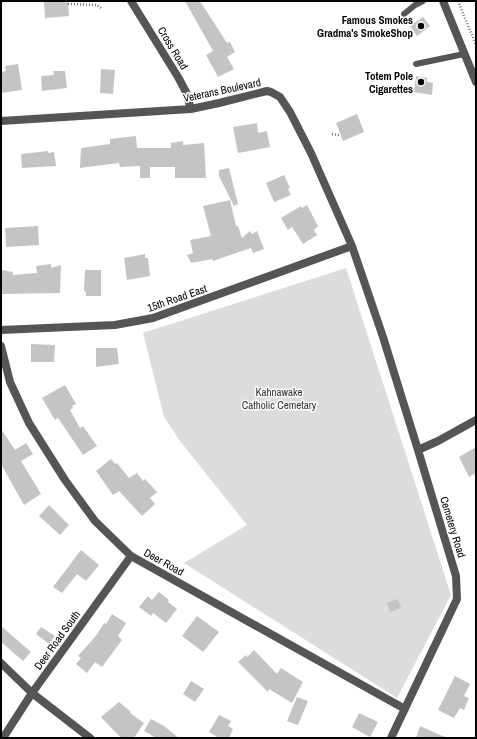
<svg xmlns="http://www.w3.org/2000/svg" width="477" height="739" font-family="'Archivo Narrow',sans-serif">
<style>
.green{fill:#dcdcdc}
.building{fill:#c4c4c4}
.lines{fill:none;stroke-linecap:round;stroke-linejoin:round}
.path{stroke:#777;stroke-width:2.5;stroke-dasharray:1 2;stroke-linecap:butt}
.service{stroke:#555;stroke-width:6}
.minor{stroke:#555;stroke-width:8}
.tertiary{stroke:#555;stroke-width:8}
.poi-dot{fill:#000;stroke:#fff;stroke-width:1.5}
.labels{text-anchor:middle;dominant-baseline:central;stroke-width:3;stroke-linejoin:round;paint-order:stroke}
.poi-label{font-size:11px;font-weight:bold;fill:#000;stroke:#fff;text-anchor:end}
.street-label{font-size:11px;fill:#000;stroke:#fff}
.park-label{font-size:11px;fill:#333;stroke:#fff}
</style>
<rect width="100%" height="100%" fill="#fff"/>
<path class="green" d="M346 268 451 595 397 698 184 563 247 525 180 441 164 417 143 333Z"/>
<path class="building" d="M44 1H68L69 16 45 18Z
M185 1H200L227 43 230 42 235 52 227 57 234 69 218 77 206 55 213 51Z
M423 17 430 26 417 36 410 26Z
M18 64 22 90 1 93V72L6 71 5 66Z
M101 69 115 70 113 94 100 93Z
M53 71H65L67 88 42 91 41 76 54 75Z
M416 76 427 78V82L433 83 432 95 414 92Z
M357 114 364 132 343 141 336 123Z
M257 123 258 133 267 131 270 147 238 153 233 127Z
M136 136 137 148H171V143L183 141V145L204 143 206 178H175V167H150V178H140V166L120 167 119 163 80 168 81 148 110 144V139Z
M48 151V153L54 152 56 166 22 168 21 154Z
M229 168 238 204 234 206 219 176V170Z
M284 175 290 188 288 189 291 195 274 202 266 183Z
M230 200 236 226H238L242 238 250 231 252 234 257 231 264 249 253 253 251 248 213 261V259L191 263 187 255 193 253 190 240 211 236 203 206Z
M307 205 318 226 314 230 317 235 303 244 292 227 288 230 281 218 301 206 302 208Z
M38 226 39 245 6 247 5 228Z
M145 254V258H148L150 276 127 280 124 258Z
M51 264V268L61 265 60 293 1 294V270L13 272V275L37 273 36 266Z
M85 270H101V296H86V292L84 291Z
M31 344 55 345 54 362H31Z
M96 348H117L119 364 96 367Z
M65 385 76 404 72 406 73 408 70 410 80 428 83 426 97 446 83 455 58 418 55 420 42 398Z
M1 429 15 450 26 443 33 454 21 461 41 494 24 505 1 464Z
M476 447V473L469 477 459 457Z
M111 459 115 464 117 463 129 478 137 473 143 481 145 479 158 493H156L150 498 155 504 142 516 119 491 113 495 96 471Z
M49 505 69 525 60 535 39 516Z
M81 550 99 565 86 581 77 574 62 593 53 587Z
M159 592 169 600 168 602 177 609 166 623 153 613 151 616 139 607 148 596 152 600Z
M398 599 401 608 390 612 387 603Z
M112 614 126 623 118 636 122 640 102 667 95 662 87 673 76 664 81 658 78 656 95 637 104 623 106 624Z
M197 616 219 632 203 652 182 636Z
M1 626 31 652 23 661 1 642Z
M41 627 55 636 49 644 36 634Z
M254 650 277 674 281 668 303 682 292 703 269 689 268 692 238 662 246 655 247 657Z
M455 676 470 684 464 696 469 698 464 710 460 708 454 718 438 710Z
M191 681 204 689 195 702 183 694Z
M297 697 308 701 298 725 287 721Z
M119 702 131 712 130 713 144 723 134 738H121L101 717Z
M359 713 378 722 370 737 352 727Z
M219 715 231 721 228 726 233 729 229 738H219L209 732Z
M151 719 164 726 179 738H156L144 731Z
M420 726 447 738H416Z"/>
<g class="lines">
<path class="path" d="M458 1 476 45
M68 4 97 5 101 8
M332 134 338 135 340 134"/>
<path class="service" d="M404 14 415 5 423 1
M416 64 464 54"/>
<path class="minor" d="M131 1 178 77 186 92 191 109
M1 121 191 109 219 103 267 91 271 92 280 97 290 112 311 153 352 246 383 337 418 450 456 576 457 599 391 738
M1 330 115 325 153 318 352 246
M1 346 10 382 29 423 65 480 95 521 131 556 405 709
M418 450 438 441 476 420
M1 663 32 693 90 738
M3 738 32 693 131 556"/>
<path class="tertiary" d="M443 1 476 82"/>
</g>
<g class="poi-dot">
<circle cx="421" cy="26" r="4"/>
<circle cx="421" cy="82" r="4"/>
</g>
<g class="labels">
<g class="poi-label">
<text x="413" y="20">Famous Smokes<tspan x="413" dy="13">Gradma's SmokeShop</tspan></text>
<text x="413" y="76">Totem Pole<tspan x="413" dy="13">Cigarettes</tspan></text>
</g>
<g class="street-label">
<text transform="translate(173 48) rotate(59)">Cross Road</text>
<text transform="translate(222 90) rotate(-12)">Veterans Boulevard</text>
<text transform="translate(177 298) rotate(-19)">15th Road East</text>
<text transform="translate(453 527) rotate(73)">Cemetery Road</text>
<text transform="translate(164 562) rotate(29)">Deer Road</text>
<text transform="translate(57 640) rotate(-54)">Deer Road South</text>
</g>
<g class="park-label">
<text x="279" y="392">Kahnawake<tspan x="279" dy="13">Catholic Cemetary</tspan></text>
</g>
</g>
<rect width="477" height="739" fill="none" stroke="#000000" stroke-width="4"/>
</svg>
